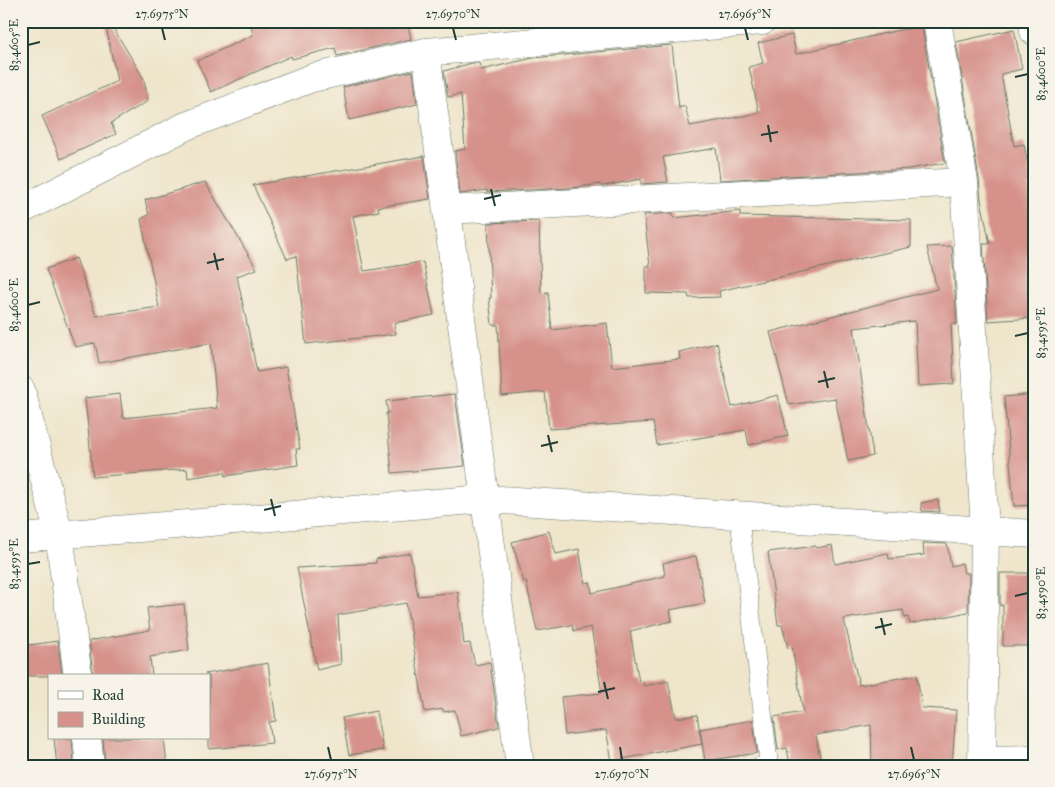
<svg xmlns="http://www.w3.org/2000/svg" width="1055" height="787" font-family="'IM FELL Great Primer',serif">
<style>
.building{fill:#d5918a}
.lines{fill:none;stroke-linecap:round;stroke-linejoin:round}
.service-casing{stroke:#687869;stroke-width:19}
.minor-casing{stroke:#687869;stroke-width:29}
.service{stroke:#fff;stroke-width:18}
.minor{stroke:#fff;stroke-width:28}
.ticks{fill:none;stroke:#1f3d34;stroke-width:2}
.neatline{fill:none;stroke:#1f3d34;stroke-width:2}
.ticks-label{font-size:12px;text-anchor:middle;fill:#1f3d34}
</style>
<rect width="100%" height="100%" fill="#f7f3e8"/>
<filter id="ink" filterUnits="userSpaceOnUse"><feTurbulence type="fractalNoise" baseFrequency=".02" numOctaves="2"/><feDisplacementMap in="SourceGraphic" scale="10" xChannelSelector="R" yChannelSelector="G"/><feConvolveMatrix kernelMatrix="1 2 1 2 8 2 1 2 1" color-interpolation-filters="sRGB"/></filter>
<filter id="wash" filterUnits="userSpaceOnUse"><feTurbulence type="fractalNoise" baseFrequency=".0096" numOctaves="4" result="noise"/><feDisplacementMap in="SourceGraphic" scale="20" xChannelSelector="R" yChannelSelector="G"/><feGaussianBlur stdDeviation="1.12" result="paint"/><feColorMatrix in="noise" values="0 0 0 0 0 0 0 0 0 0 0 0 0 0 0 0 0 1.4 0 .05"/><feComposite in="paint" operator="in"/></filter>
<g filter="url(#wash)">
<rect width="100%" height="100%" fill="#efe5cb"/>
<g id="blocks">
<path class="building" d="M109 21 144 79 148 101 111 123 116 134 61 159 42 116 117 81 105 22Z
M250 21H407L411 39 337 56 335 48 292 59 291 56 211 92 197 61 253 35Z
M922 27 945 163 908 169 720 180 716 148 663 157 668 182 641 184V179L604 186H600V184L572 188 487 192V190L460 194 455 151 465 149 461 94 448 97 444 71 472 63H479L481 70 533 58 672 45 679 108 685 106 690 126 759 113 749 67 763 63 758 43 792 35 796 54 899 30Z
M1014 29 1022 69 1001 74 1014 146 1024 144 1032 185 1029 186 1034 230V256L1027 257 1034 318 988 321 983 244H990L981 200 979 179 956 42Z
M413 71 417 104 349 120 343 87Z
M424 156 430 199 378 207 379 211 353 216 364 271 423 262 434 315 394 323 396 334 306 344 296 256 287 259 253 185Z
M205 182 257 269 237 276 257 372 286 367 300 449H296L298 465 225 476V472L188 478 187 469 93 477 85 398 120 394 123 418 217 408 211 343 99 363 95 343 75 347 46 269 76 258 96 316 159 307 141 219 149 215 145 200Z
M740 211V216L911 220V247L719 291 720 297 689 298 688 294 646 293V266H650L644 215 673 213 674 218Z
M539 221 541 293 548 292 552 330 607 323 612 367 680 359 679 352 717 343 732 407 778 395 788 436 749 445 746 430 657 445 653 422 549 429 545 392 502 396 498 325H492L489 298H491L488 223Z
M952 246 957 324H951L954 384 918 386 915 321 854 328 873 456 848 461 835 398 789 405 770 332 937 289 927 247Z
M455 394 465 466 392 473 386 413H388L386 401Z
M1034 394V505L1014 506 1004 397Z
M938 500 940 512 922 511 921 503Z
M549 531 556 554 579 549 585 583 590 582 592 593 665 576 663 563 696 556 705 603 670 610 672 621 630 631 639 682 643 681 644 686 668 681 676 718 697 715 702 744 612 761 606 730 565 735 561 697 602 693 591 627 574 631 572 625 537 631 526 581 524 582 512 542Z
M923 543 947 544 951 566 962 563 964 573H969L968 612 910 624 908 617 905 618 903 610 844 619 859 685 917 675 922 708 956 710 952 766H872L871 725 816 735 821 763 804 766H790L787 748 778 750 774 717 803 712 792 647 788 648 782 625H778L768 552 816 546V548L832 545 835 564 888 553 889 559 924 555Z
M410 553 418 596 458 592 464 644 470 643 475 665 490 662 499 727 461 736 455 710 444 712 443 709 425 712 406 603 338 615 341 664 317 670 297 568 376 563V559Z
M1000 573H1034V646H1003V605L1000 606Z
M184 604 189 650 150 657 152 676H93L89 641 150 630 147 608Z
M58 641 62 676H26L22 646Z
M268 663 276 721 269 722 272 743 209 749V676L205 674Z
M376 711 383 750 349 755 342 718Z
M753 720 757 753 705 761 700 729Z
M54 738H72L74 766H57Z
M103 738H164L167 766H105Z"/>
</g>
</g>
<g filter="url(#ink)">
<use href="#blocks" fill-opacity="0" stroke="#687869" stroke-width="1"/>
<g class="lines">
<defs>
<path id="service" d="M739 515 769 765 761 766"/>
<path id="minor" d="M937 21 964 182 985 530 982 766
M1033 21 1034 31
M426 52 520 766
M21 210 186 126 312 78 426 52 762 21
M447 210 964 182
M21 390 59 534 78 676
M21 538 485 499 1034 534
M87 738 90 766
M982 760 1034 759"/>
</defs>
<use href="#service" class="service-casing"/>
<use href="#minor" class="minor-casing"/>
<use href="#service" class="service"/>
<use href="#minor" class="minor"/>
</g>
</g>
<path class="ticks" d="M162 28 165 40M453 28 456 40M745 28 748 40M28 45 40 42M1015 77 1028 74M768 125 771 142M761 135 778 132M491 189 495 206M484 199 501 195M214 253 218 270M207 263 224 259M28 305 40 302M1015 336 1028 333M824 371 828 388M818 382 835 378M548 435 552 452M541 446 558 442M271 499 275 516M264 510 281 506M28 564 40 562M1015 596 1028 593M881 618 885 635M875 628 892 624M604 682 608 699M598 692 615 688M328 747 331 760M620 747 622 760M911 747 914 760"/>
<rect width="1055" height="787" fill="none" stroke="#f7f3e8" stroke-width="55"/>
<rect x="48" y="674" width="162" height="65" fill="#f7f3e8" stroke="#a1aaa0"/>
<rect x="58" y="691" width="25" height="8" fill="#ffffff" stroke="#a1aaa0"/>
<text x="92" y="700" font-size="15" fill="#1f3d34">Road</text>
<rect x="58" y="712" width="25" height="15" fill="#d5918a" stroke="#a1aaa0"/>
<text x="92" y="724" font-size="15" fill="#1f3d34">Building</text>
<rect x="28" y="28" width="1000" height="732" class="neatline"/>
<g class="ticks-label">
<text x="162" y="18">27.6975°N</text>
<text x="453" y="18">27.6970°N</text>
<text x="745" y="18">27.6965°N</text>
<text transform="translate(14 45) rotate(-90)" y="4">83.4605°E</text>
<text transform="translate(1041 74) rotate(-90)" y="4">83.4600°E</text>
<text transform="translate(14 305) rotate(-90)" y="4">83.4600°E</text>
<text transform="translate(1041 333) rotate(-90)" y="4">83.4595°E</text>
<text transform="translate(14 564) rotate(-90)" y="4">83.4595°E</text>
<text transform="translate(1041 593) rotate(-90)" y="4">83.4590°E</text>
<text x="331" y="778">27.6975°N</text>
<text x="622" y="778">27.6970°N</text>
<text x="914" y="778">27.6965°N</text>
</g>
</svg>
